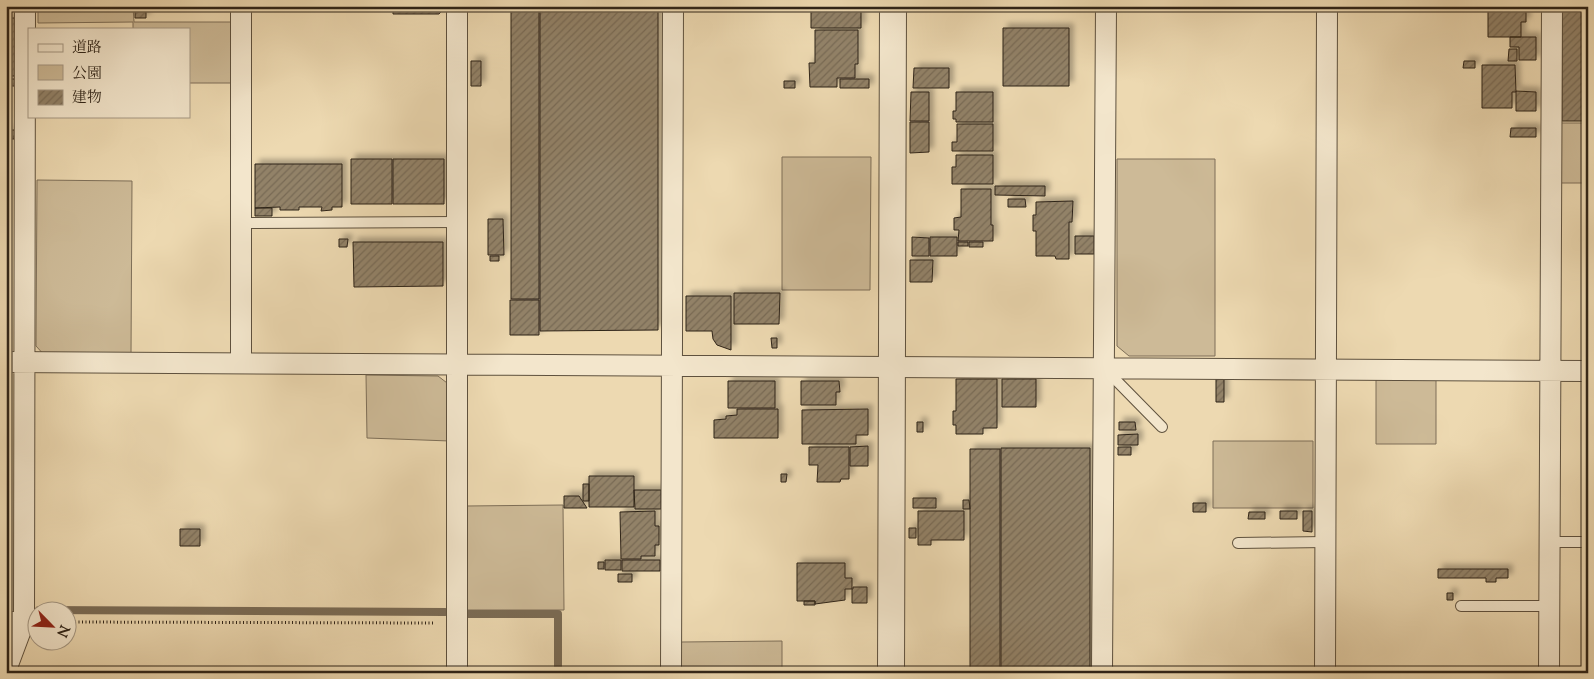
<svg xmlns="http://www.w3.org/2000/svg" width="1594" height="679" font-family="'Sorts Mill Goudy','Noto Serif JP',serif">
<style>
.green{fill:#cdba97;stroke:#7e6f58}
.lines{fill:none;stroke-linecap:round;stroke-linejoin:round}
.stream{stroke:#7a6b55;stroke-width:8}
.building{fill:url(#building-hatch);stroke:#2f2418;filter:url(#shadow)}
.service-casing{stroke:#5e513e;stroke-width:12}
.minor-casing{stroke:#5e513e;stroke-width:22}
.tertiary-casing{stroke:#5e513e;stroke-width:28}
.path{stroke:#2f2418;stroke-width:3;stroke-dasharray:1 2.5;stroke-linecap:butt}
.service{stroke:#f3e6cc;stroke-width:10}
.minor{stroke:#f3e6cc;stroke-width:20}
.tertiary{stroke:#f3e6cc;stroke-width:26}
</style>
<defs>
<pattern id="building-hatch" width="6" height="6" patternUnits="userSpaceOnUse" patternTransform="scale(1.25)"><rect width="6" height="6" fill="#928268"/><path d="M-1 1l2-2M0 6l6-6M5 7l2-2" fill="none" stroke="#786a55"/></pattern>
<filter id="shadow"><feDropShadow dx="4.5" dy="-4.5" stdDeviation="2.5" flood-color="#0004"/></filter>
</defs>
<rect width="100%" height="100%" fill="#edd9b1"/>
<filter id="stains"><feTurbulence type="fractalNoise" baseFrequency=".004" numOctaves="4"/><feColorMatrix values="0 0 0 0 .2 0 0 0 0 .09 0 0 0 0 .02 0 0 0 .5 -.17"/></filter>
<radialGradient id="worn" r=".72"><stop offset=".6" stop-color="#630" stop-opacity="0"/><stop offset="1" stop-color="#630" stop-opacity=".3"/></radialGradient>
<path class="green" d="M38 6H133L134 22H232V83H189V29H133V22L38 23Z
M1558 123H1588V183H1558Z
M782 157H871L870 290H782Z
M1117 159H1215V356H1129L1117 346Z
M37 180 132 181 131 355 46 357 36 346Z
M366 375 438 376 451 386 450 441 367 438Z
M1376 378H1436V444H1376Z
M1213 441H1313V508H1213Z
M563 505 564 610H466V506Z
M782 641V673H681V642Z"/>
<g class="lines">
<path class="stream" d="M39 610 445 612
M6 612H8
M468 614H558V673"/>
</g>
<path class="building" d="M177 6H187V11H177Z
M393 6H444V8L439 14H393Z
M511 6H539V299H511Z
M540 6H658V330L540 331Z
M811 6H865V11H861V28H811Z
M1488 6H1526V22H1521V37H1488Z
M1562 6H1588V121H1562Z
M135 10H146V18H135Z
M6 18H15V76H6Z
M1003 28H1069V86H1003Z
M815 30H858V64H855V78H837V87H810L809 63H815Z
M1510 37H1536V60H1519V47H1510Z
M1509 49H1517V61H1508Z
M471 61H481V86H471Z
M1464 61H1475V68H1463Z
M1482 65H1515L1516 92H1512V108H1482Z
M914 68H949V88H913Z
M6 79H15V86H6Z
M840 79H869V88H840Z
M784 81H795V88H784Z
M1516 91 1536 92V111H1516Z
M911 92H929V121H910Z
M956 92H993V122H956V119H953V111H956Z
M910 122H929V152L910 153Z
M957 124H993V151H952V142H957Z
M1511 128H1536V137H1510Z
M10 130H15L14 139H10Z
M956 155H993V184H952V167H956Z
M351 159H392V204H351Z
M393 159H444V204H393Z
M255 164H342V207H332V210L321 211 322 207H299V210H280V207L255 208Z
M995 186H1045V196L995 195Z
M961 189H991V225H993V241H958L959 230H954V218L961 217Z
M1008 199H1025L1026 207H1008Z
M1073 201 1072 222H1069V259H1056L1055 256H1036V231H1033V215H1036V202Z
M255 208H272V216H255Z
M488 219H503L504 255H488Z
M1075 236H1094V254H1075Z
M912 237 929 238V256H912Z
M930 237H957V256H930Z
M339 239H348L347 247H339Z
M353 242H443V286L354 287Z
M958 242H968V246H958Z
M969 242H983V247H969Z
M490 256H499V261H490Z
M910 260H933L932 282H910Z
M734 293H780L779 324H734Z
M686 296H731V350L717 345 713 339 712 331H686Z
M510 300H539V335H510Z
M771 338H777V348H772Z
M956 379H997V428H983V434H956V425H953V411H956Z
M1002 379H1036V407H1002Z
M1216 379H1224V402H1216Z
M728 381H775V408H728Z
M801 381H839L840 392H836V405H801Z
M737 409H778V438H714V420L726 419V416L737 415Z
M868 409V435H856V444H802V410Z
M917 422H923V432H917Z
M1119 422H1135L1136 430H1119Z
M1138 434V445H1118V435Z
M868 446V466H850V447Z
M809 447H849V479H841L840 482H817L818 465H809Z
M1118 447H1131V455H1118Z
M1001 448H1090V673H1001Z
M970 449H1000V673H970Z
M781 474H787L786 482H781Z
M589 476H634V507H589Z
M583 484H589V501H583Z
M634 490H661V509H635Z
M564 496H579L587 508H564Z
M913 498H936V508H913Z
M963 500H969L970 509H963Z
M1193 503H1206V512H1193Z
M655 511V526H659V545H655V556H641V559H621L620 512Z
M918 511H964V540H931V545H918Z
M1280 511H1297V519H1280Z
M1303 511H1312V532L1303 531Z
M1249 512H1265V519H1248Z
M909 528H916V538H909Z
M180 529H200V546H180Z
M605 560H621V570H605Z
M622 560H660V571H622Z
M598 562H604V569H598Z
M797 563H845V578H852V589H845V600L815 604V601H797Z
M1438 569H1508V578H1496V582H1486V578H1438Z
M618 574H632V582H618Z
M853 587H867V603H852V589H853Z
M1447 593H1453V600H1447Z
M804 601H815V605H804Z"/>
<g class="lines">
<defs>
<path id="service" d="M241 223 457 222
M1105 369 1162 427
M1549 542H1588
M1238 543 1325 542
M1461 606H1549"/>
<path id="minor" d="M457 6V673
M6 362 1588 371
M241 363V6
M6 622H24
M6 670 24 622 25 6
M671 673 673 6
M1102 673 1106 6
M1325 673 1327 6
M1549 673 1552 6"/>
<path id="tertiary" d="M891 673 893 6"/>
</defs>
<use href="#service" class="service-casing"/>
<use href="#minor" class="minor-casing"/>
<use href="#tertiary" class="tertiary-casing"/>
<path class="path" d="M68 622 434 623"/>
<use href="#service" class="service"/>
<use href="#minor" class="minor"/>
<use href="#tertiary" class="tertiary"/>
</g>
<rect width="1594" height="679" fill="none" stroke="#edd9b1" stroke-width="25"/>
<rect x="8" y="8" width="1579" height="664" fill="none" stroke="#2f2418" stroke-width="2.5"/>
<rect x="12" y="12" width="1569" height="654" fill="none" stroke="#2f2418"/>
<rect x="28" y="28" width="162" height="90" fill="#f3e6cc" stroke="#a59884"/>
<rect x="38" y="44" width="25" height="8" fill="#f3e6cc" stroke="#a59884"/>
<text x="72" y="52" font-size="15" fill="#2f2418">道路</text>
<rect x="38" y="65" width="25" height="15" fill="#cdba97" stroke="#a59884"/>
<text x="72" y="78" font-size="15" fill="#2f2418">公園</text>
<rect x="38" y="90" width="25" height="15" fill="url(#building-hatch)" stroke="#a59884"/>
<text x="72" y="102" font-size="15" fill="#2f2418">建物</text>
<g transform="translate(52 626) rotate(114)"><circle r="24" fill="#f3e6cc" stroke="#a59884"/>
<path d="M0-4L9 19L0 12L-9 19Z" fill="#8f2418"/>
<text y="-8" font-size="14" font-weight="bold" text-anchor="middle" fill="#2f2418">N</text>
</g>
<rect width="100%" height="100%" filter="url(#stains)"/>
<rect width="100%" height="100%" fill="url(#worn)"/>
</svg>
